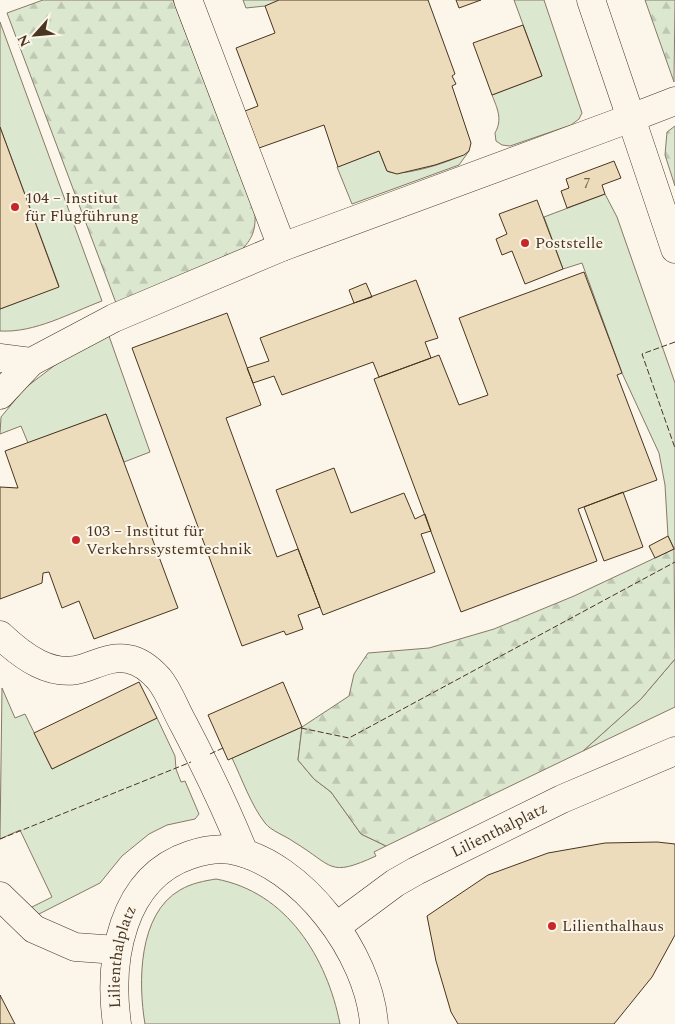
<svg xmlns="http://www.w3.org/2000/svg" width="675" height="1024" font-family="Spectral,serif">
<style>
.grass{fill:#dce7d0;stroke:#887966}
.forest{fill:url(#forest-firs);stroke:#887966}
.building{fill:#ecdcbc;stroke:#4a3520}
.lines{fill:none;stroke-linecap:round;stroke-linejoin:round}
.minor-casing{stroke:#4a3520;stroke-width:29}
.minor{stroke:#fbf6e9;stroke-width:28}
.fence{stroke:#4a3520;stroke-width:1;stroke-dasharray:6 2.5;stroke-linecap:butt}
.poi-dot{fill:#c62828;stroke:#fbf6e9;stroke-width:2}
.labels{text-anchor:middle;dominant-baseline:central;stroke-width:4;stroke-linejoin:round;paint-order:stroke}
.number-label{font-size:14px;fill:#725f47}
.poi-label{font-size:16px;fill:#4a3520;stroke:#fbf6e9;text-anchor:start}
.street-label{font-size:16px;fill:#4a3520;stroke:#fbf6e9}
</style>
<defs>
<pattern id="forest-firs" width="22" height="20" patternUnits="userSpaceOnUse" patternTransform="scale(1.25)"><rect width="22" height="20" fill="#dce7d0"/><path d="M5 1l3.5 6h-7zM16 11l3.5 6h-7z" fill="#bec7b2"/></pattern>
</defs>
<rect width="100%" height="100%" fill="#fbf6e9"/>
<path class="grass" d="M243 0H279V1L265 6 246 8Z
M514 0H544L582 113 579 119 571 125 510 146 502 145 496 141 495 133C503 119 497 108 492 95L542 76Z
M0 22 102 301C70 313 35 333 0 331V309L59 286 0 127Z
M379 151 387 171C399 179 458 160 469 151L459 165 352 204 337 167Z
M605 194 617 217 675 383V550L668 536 665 485 659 453 622 373 582 263 563 269 544 217Z
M109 336 150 452 124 462 106 414 28 443 21 426 0 434 1 417 25 388 67 356Z
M675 659V707L583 751 641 699Z
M2 688 15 718 25 714 52 769 157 718 175 756 176 769 181 782 185 781 199 814 195 819 167 825 149 834 122 856 100 883 39 914 30 908 52 897 20 830 0 839Z
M302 727 298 760 314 779 331 792 361 834 386 846 374 852 376 856C328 878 334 866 294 842 286 836 271 831 265 823 251 805 242 779 232 758Z
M216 879C287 892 327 958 340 1024H145C138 983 138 914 180 890 192 883 204 881 216 879Z"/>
<path class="forest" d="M43 0H173L255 213C256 233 251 241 237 254L116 303 7 13Z
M645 0H675L674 82Z
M675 126V186L665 155 667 132Z
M674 549 675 659 641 699 583 751 386 846 361 834 331 792 314 779 298 760 302 727 349 696 354 674 368 653 429 648 494 629 574 596Z"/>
<path class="building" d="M279 0H428L455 74 452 76 456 84 452 86 471 143 469 151 464 155 435 165 397 174 387 171 379 151 338 167 324 125 259 148 245 111 258 106 236 48 275 33 265 6Z
M456 0H481L459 8Z
M523 25 542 76 492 95 473 43Z
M0 127 59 287 0 309Z
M614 161 621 178 602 185 605 194 567 208 561 191 569 188 566 179Z
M537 200 563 269 525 284 512 251 502 255 496 239 507 234 499 214Z
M584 272 622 373 617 375 657 480 578 509 597 561 461 612 374 379 439 355 459 405 488 395 459 318Z
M416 280 438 338 425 342 431 358 379 377 373 362 282 395 274 376 253 383 247 368 269 361 260 338Z
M366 283 372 297 354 303 349 290Z
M227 313 261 405 226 418 277 557 298 549 320 607 298 615 303 629 286 635 284 631 242 646 132 348Z
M106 414 178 608 94 639 79 601 62 608 49 572 43 573 42 583 0 599V487L18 488 5 451Z
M334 468 351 513 404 493 415 519 425 514 431 531 421 534 435 572 323 615 276 490Z
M623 492 643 547 604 561 584 507Z
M668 536 674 549 655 558 649 546Z
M139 682 157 718 52 769 34 733Z
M283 682 302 727 228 760 208 715Z
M657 842 675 844V935L652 977 614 1024H458L451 1012 436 961 427 916 488 875 548 853 605 843Z
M0 995 15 1024H0Z"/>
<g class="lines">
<defs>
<g id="minor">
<path d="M188 0 282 247"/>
<path d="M591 0 631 118 675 101"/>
<path d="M0 358 31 362 114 318 282 247 631 118 675 249"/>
<path d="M0 395 31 362"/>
<path d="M0 635C22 656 52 679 84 668 99 663 112 656 128 659 140 661 151 670 159 679 169 691 175 709 183 723 205 765 226 808 244 853"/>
<path d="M0 896 34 929 75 947 117 950"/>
<path id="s1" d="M337 926 395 883 416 871 562 799 675 751"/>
<path id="s2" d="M117 1024C108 961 121 878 190 855 202 851 218 848 231 850 302 863 369 954 374 1024"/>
</g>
</defs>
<use href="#minor" class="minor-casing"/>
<use href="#minor" class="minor"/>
<path class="fence" d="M675 342 642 354 675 448
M301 728 349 738 675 562
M210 754 223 748 224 750
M0 839 191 762"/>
</g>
<g class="poi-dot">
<circle cx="15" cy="207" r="5"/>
<circle cx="525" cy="243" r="5"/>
<circle cx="76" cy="540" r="5"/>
<circle cx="552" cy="926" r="5"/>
</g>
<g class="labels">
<g class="number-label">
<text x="587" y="183">7</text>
</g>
<g class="poi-label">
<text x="25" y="198">104 – Institut<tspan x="25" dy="18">für Flugführung</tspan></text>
<text x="535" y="243">Poststelle</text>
<text x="86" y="531">103 – Institut für<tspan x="86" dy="18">Verkehrssystemtechnik</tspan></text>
<text x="562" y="926">Lilienthalhaus</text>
</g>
<g class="street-label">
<text stroke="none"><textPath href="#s1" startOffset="189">Lilienthalplatz</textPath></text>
<text stroke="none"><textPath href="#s2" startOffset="68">Lilienthalplatz</textPath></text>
</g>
</g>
<g transform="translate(35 35) rotate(243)" stroke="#fbf6e9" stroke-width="4" paint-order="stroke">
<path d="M0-4L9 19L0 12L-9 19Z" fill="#4a3520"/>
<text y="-8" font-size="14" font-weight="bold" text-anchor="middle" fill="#4a3520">N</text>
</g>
</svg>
